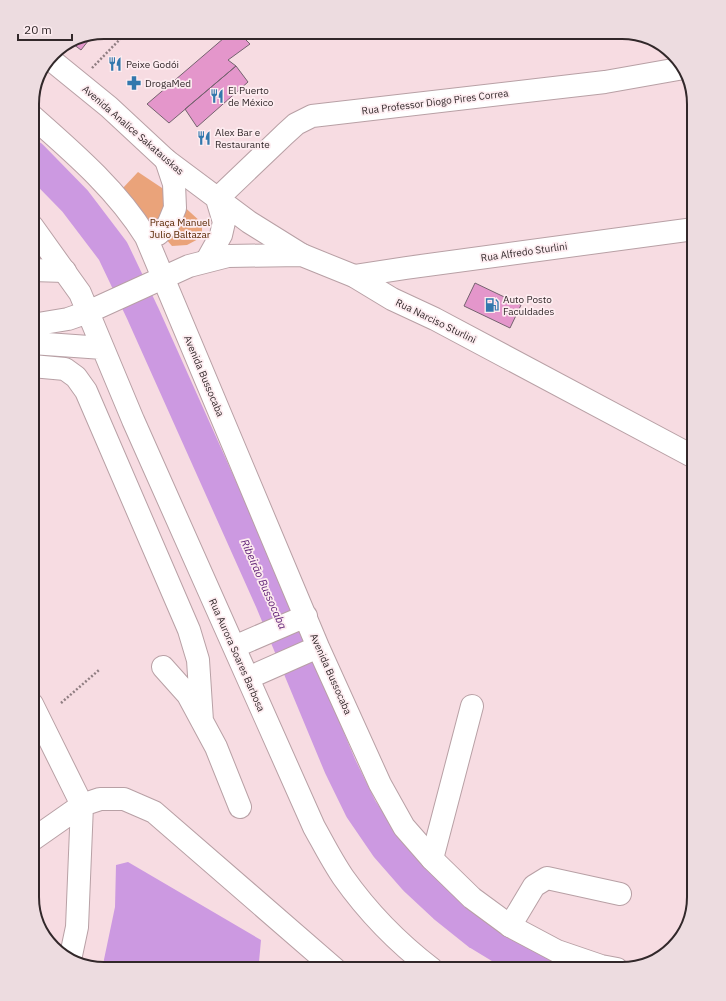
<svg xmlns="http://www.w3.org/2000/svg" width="726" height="1001" font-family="'IBM Plex Sans',sans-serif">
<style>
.green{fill:#eaa37a}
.water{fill:#cc99e1}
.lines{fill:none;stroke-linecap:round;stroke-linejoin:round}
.river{stroke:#cc99e1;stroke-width:33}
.building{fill:#e496cb;stroke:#75636f}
.minor-casing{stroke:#b8a0a5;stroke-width:24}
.major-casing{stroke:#b8a0a5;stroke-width:24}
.path{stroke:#907e82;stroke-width:2.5;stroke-dasharray:2 2;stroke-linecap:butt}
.minor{stroke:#fff;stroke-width:22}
.major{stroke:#fff;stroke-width:22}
.labels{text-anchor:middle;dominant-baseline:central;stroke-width:3.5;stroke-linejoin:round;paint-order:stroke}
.poi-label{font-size:10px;fill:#32282a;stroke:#fdecf0;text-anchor:start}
.street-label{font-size:10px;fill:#32282a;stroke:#fdecf0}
.park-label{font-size:10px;fill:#582601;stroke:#fdecf0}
.water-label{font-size:11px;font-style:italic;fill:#622478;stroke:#fdecf0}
.rim{fill:none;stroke:#32282a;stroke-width:2}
</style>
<rect width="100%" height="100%" fill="#f7dce2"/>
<path class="green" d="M138 172 168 192 202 223V237L187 245 172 246 122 189Z"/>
<path class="water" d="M128 862 261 940 259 962 249 969H102L115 907 116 865Z"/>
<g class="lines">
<path class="river" d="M32 157 75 201 113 251 143 314 271 600 340 766 361 809 387 847 415 879 444 906 479 934 522 960 542 969"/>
</g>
<path class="building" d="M231 32H238L250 44 228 60 236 66 169 123 147 104Z
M92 36 81 50 73 44Z
M236 66 248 82 197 127 185 109Z
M475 283 521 305 510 328 464 306Z"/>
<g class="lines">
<defs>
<path id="minor" d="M50 59 109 107 166 160 249 222 302 255
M217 199 285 134 296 124 312 116 605 82 684 68
M207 260 221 235 224 222 217 199
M32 270 65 271
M354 276 406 268 694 229
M32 366 65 369 76 377 86 391 189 630 198 660 202 721
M163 667 188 695 216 747 240 807
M32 704 82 805 77 927 70 960
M32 840 82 805 100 799H124L154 812 335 969
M432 859 472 706
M510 926 534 886 547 878 620 894"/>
<path id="major" d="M32 116C74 153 117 190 146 237L318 647 380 784 404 827 432 859 472 898 510 926 557 951 601 966 617 969
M32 226 80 293 133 420 314 827C323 843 332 861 343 877 367 911 398 943 432 969
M146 237 158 234 168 225 175 208 174 184 166 160
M32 325 68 319 88 312 189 266 228 256 302 255 354 276 392 299 435 319 694 457
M32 343 103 348
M234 647 306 616
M248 678 318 647"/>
</defs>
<use href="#minor" class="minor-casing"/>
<use href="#major" class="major-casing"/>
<path class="path" d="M92 68 127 32
M61 703 99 670"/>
<use href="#minor" class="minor"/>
<use href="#major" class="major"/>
</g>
<defs>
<symbol id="restaurant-bare" viewBox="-9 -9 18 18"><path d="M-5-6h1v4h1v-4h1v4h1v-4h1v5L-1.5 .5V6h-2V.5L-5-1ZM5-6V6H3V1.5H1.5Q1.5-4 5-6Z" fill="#3378ad" stroke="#fdecf0" stroke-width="2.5" paint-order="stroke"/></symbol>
<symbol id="pharmacy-bare" viewBox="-9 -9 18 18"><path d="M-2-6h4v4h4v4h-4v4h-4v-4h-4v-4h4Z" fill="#3378ad" stroke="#fdecf0" stroke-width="2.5" paint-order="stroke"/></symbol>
<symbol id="fuel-bare" viewBox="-9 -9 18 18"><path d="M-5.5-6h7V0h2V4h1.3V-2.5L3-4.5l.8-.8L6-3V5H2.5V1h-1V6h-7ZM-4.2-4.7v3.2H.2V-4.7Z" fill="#3378ad" stroke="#fdecf0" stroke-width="2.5" paint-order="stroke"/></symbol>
</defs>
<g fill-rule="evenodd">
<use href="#restaurant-bare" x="105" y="54" width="20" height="20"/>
<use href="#pharmacy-bare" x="124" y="73" width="20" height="20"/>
<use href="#restaurant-bare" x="207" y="86" width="20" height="20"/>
<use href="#restaurant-bare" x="194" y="128" width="20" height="20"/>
<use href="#fuel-bare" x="482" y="295" width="20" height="20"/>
</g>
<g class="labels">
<g class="poi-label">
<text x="126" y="64">Peixe Godói</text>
<text x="145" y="83">DrogaMed</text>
<text x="228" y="90">El Puerto<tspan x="228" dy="12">de México</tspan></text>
<text x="215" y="132">Alex Bar e<tspan x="215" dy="12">Restaurante</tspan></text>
<text x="503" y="299">Auto Posto<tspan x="503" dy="12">Faculdades</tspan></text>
</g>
<g class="street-label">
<text transform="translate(435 102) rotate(-7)">Rua Professor Diogo Pires Correa</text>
<text transform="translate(133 130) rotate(41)">Avenida Analice Sakatauskas</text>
<text transform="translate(524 252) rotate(-8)">Rua Alfredo Sturlini</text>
<text transform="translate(436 321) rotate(26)">Rua Narciso Sturlini</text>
<text transform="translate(204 376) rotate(67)">Avenida Bussocaba</text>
<text transform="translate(237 655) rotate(66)">Rua Aurora Soares Barbosa</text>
<text transform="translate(331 674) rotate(66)">Avenida Bussocaba</text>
</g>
<g class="park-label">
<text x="180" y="222">Praça Manuel<tspan x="180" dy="12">Julio Baltazar</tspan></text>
</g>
<g class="water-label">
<text transform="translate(264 584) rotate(66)">Ribeirão Bussocaba</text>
</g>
</g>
<path d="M0 0H726V1001H0ZM104 39H622A65 65 0 0 1 687 104V897A65 65 0 0 1 622 962H104A65 65 0 0 1 39 897V104A65 65 0 0 1 104 39Z" fill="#eddce0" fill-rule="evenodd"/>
<path class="rim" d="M104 39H622A65 65 0 0 1 687 104V897A65 65 0 0 1 622 962H104A65 65 0 0 1 39 897V104A65 65 0 0 1 104 39Z"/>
<path d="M18 34v6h54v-6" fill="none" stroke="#32282a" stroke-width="2"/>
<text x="24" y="34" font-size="12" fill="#32282a" stroke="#fdecf0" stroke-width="3" paint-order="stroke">20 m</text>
</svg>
